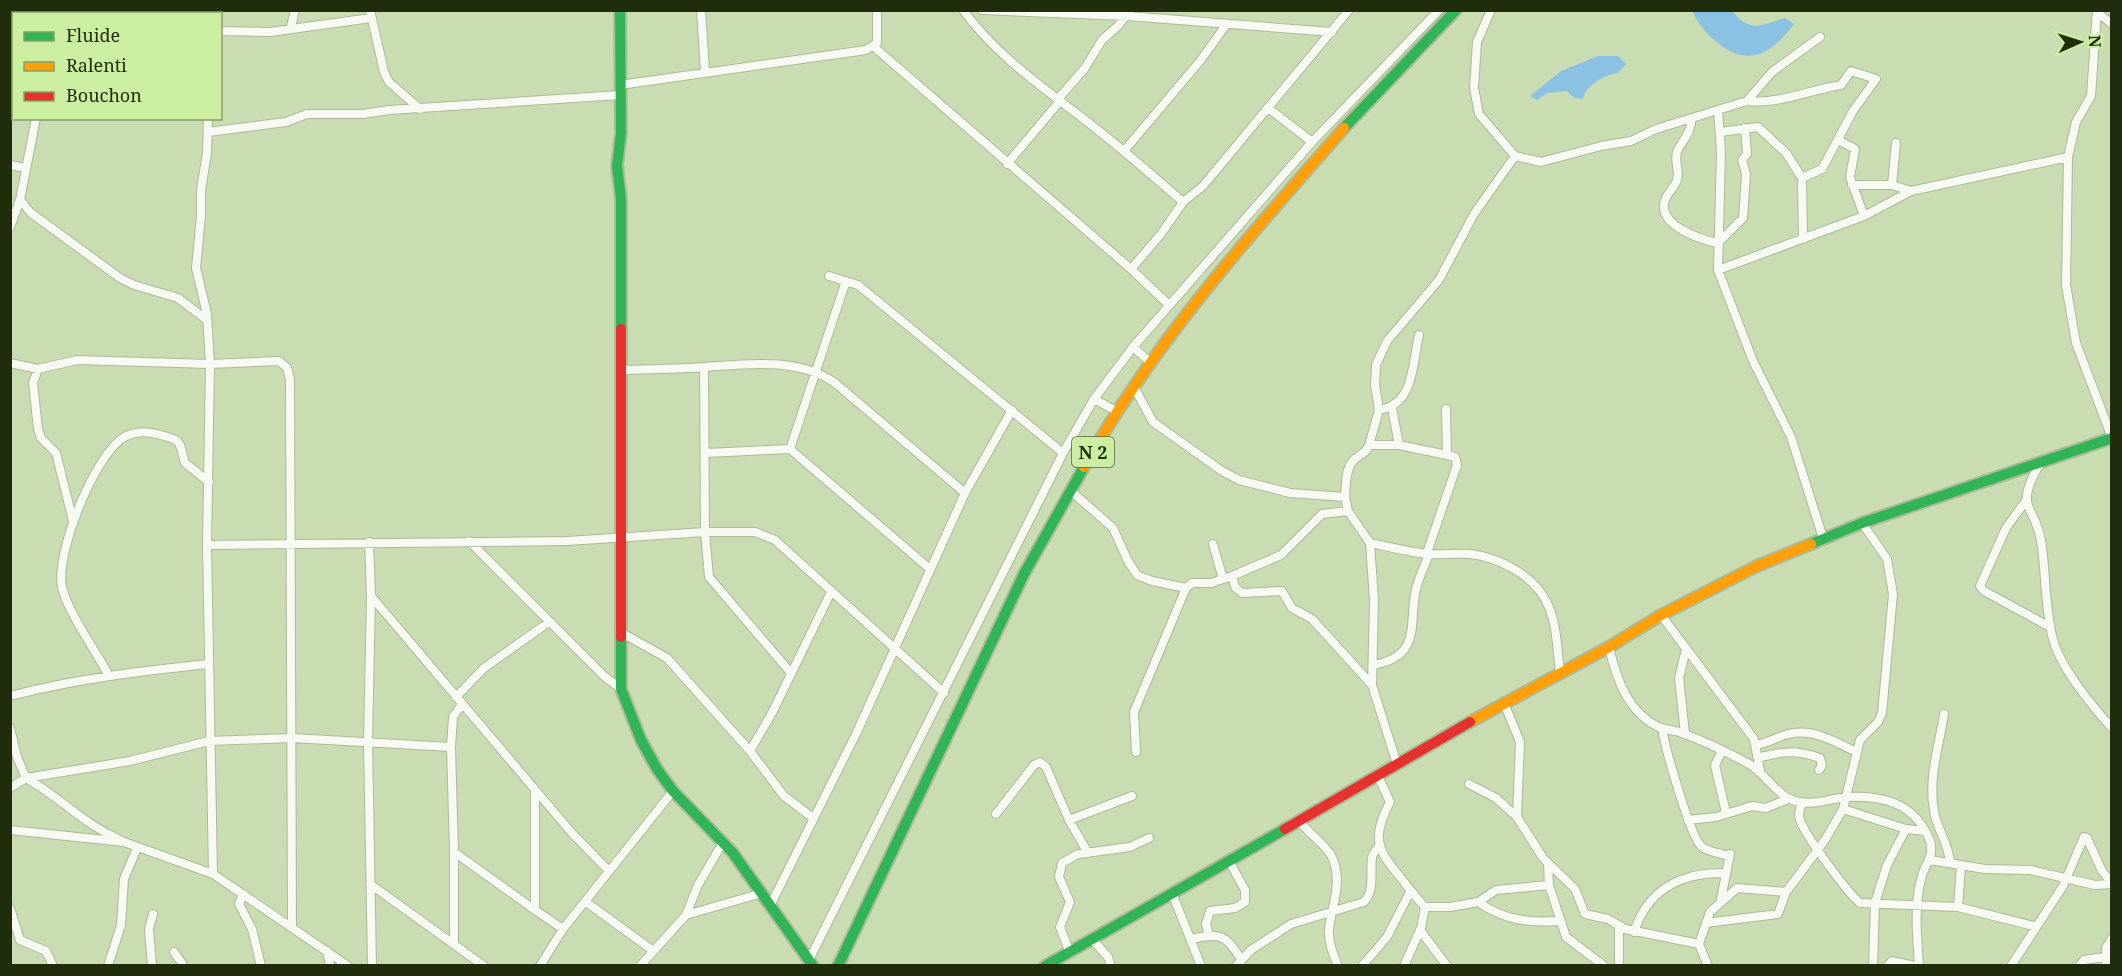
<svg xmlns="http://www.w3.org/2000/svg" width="2122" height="976" font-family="'Noto Serif',serif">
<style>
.water{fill:#8bc1e2}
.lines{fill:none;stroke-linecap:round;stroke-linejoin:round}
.street-casing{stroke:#acba98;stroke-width:10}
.fast-casing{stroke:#acba98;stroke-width:14}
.slow-casing{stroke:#acba98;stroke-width:14}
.jam-casing{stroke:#acba98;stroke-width:14}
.street{stroke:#f7faf3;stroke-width:8}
.fast{stroke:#30b455;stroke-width:10}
.slow{stroke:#ff9f0a;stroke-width:10}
.jam{stroke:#e5322d;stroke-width:10}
.labels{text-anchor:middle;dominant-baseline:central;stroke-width:6;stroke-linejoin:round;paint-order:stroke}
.shield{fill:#cceea0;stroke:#546739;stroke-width:1.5}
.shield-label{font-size:18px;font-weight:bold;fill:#202d0d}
</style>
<rect width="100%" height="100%" fill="#cadcb2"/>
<path class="water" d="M1692 10 1732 11C1752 34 1759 25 1785 18L1794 24C1770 56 1746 68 1714 40 1705 32 1696 21 1692 10Z
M1598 56H1618L1626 64 1618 73C1604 75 1586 85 1583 99L1574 98 1567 91 1547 93 1537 100 1530 96 1561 71Z"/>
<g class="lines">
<defs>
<path id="street" d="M198 10 199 14
M370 10 384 72 389 82 420 109
M701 10 705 72
M963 10C996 55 1041 86 1085 120 1119 146 1151 174 1183 202
M982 10 1127 16 1332 32
M1491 10 1477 42 1474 88 1479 114 1515 156 1541 162 1601 146 1631 141 1656 129 1747 101 1772 72 1820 37
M2097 10 2091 96 2076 122 2068 157 2066 285 2076 343 2112 438
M2097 12 2112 24
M291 27 295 10
M220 31 270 32 371 18
M874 47 1131 269 1169 305
M620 85 866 50 877 43V10
M1058 99 1085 68 1102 40 1119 25 1129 10
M1747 101C1781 104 1809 90 1841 85L1851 71 1876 79 1853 111 1822 169 1802 178
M1268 108 1312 142
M1718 110 1721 152 1718 270 1753 361 1791 437 1823 538
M208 118 207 153 201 190V216L196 268 207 314 210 364 207 545 213 874 348 966
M1692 118C1689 138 1683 138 1677 152 1674 161 1680 171 1677 180 1674 189 1664 195 1664 205 1662 227 1702 240 1718 243L1743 218 1746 174 1742 160 1747 154 1745 128
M208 132 286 122 307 114H363L389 110 620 95
M1720 132 1758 127 1786 153 1802 178 1803 239
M1838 140 1855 149 1850 177 1864 216
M1124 151 1200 61 1226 25
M1007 164 1060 101
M10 165 25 168
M1852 185H1892L1911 191
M1892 185 1896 143
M20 200 31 213 120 278 134 285 178 298 207 320
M10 227 20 200 36 118
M1131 269 1161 234 1183 202 1203 186 1349 10
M1718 270 1864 216 1911 191 2068 157
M829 276 858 285 1063 453
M846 281 790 449 930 569
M1419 335C1412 364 1415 404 1379 410L1369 445H1399L1447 455
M1133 347 1312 142 1439 10
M10 363 38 369 77 360 210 364 279 361 287 368 290 380 292 927
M38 369 33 383 38 429 41 438 56 453 73 521
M622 370C649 369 677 369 705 367 747 364 798 357 835 383L965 493
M1134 387 1153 422 1222 471 1239 480 1290 493 1345 497 1348 511 1370 543 1374 600 1372 685 1397 764
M1094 399 1133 347 1151 363
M1392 408 1399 445
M1379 410 1375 385 1376 365 1387 341 1439 280 1474 214 1515 156
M706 453 790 449
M2041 462C2011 512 2037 502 2042 547 2046 578 2045 610 2053 639 2060 667 2092 706 2112 728
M1071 491 1113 528 1128 561 1137 575 1152 581 1186 588
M1345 497C1346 487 1345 471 1352 462 1358 454 1366 455 1369 445
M2025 502 2006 528 1980 586 1984 591 2050 627
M469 541 604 676 621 689
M369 542 371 596 368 741 372 966
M1370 543C1389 547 1409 552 1428 554 1442 555 1456 553 1470 554 1498 557 1533 575 1546 601 1557 621 1557 649 1560 672
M1213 544 1223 579
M207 545 567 541 705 532 704 367
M1427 553 1457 465 1455 457 1447 455 1446 409
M1232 576 1235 587 1242 593 1282 591 1292 608 1312 619 1372 685
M371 596 571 832 609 871
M1661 615 1754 739 1760 771
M620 632 667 658 750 751 784 796 813 818
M1609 647C1616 678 1628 714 1661 728 1666 730 1673 730 1679 732 1702 740 1727 752 1749 764 1763 772 1777 794 1790 799 1810 808 1829 798 1848 797 1884 795 1916 804 1930 841 1935 856 1924 865 1921 879 1914 906 1917 938 1919 966
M1373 665C1423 656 1408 623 1416 589 1419 577 1425 565 1429 554
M791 673 709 577 705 532H755L775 540 944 693
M109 676C96 651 68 613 62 587 55 553 96 451 126 436 137 431 146 432 157 434 184 441 178 440 185 463L209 482
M10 696C75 679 141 671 208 664
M456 697 484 668 549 622
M1504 703 1520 742 1517 817
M1944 714C1939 747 1928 777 1934 811 1937 830 1949 843 1950 863
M10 728 17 757 26 778 10 788
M1662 728C1665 747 1690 837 1702 847 1708 852 1721 853 1728 856
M1685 734 1679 678 1686 649
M1756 745C1768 743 1777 737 1788 734 1815 728 1834 742 1857 752
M750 751 772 713 831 592
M1722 751 1715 765 1726 813
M1136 752 1134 712 1186 588 1192 583H1211L1232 576 1281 555 1322 514 1348 511
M1758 758C1783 751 1795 750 1820 758L1822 765 1819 770
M1378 776 1390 802C1371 837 1377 850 1401 878 1409 888 1416 898 1425 907H1450L1478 902 1496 890 1549 885
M26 778 130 761 209 741 292 738 451 747
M26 778C61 798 82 823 120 840
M1469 784 1496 798 1517 817 1543 858 1575 889 1585 914 1608 919 1625 929 1699 944 1708 966
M1802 802C1801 806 1799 811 1799 816 1800 830 1848 893 1860 903L1958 907 2034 926
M1843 809 1906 829 1925 831
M996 814 1034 765 1040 762 1046 767 1069 820 1088 853
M1069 820 1132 796
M1688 820 1716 817 1752 806 1766 808 1788 799
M1299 821C1307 831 1327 847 1331 855 1344 881 1332 904 1329 929 1328 942 1333 954 1338 966
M10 830 124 842 213 874
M454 852 535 910V790
M1930 860 1985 869 2030 870 2095 885 2112 884
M1548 864 1549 885 1566 937 1603 965
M370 884 484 966
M1172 893 1201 966
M243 894 239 904 252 929 261 966
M1721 899 1730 854
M586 902 652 950
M1478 902C1504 920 1528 923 1559 921
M771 904 857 732 965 493 1012 410
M1958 907 1961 866
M10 908 20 940 46 951 53 966
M535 910 563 929
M686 915 698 885 722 844
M1706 923 1778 914 1786 892 1825 840 1843 809 1860 740 1878 722 1882 713 1893 594 1887 559 1862 523
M1420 930 1447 966
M1634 932C1648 888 1683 872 1726 873
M1209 935 1206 924 1210 911 1235 908 1245 902V890L1229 861
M1191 939C1223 932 1224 935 1242 960
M1093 940 1108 957 1111 966
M454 941V852L451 747 453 717 462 704
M1699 944 1710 912 1737 888 1786 892
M327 951 330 966
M174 952 184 966
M1070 953 1060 927 1070 902 1059 877 1062 863 1078 854 1130 847 1149 838
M810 958 1063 453 1094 399 1118 412
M108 966 121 925 124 879 137 848
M152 966 149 929 153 914
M540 966 563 929 673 791
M640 966 686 915 762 893
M1236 966 1251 950 1291 924 1364 902C1375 891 1370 872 1372 858 1372 854 1377 849 1380 845
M1362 966 1387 937 1410 892
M1404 966 1421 928 1425 907
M1619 966V927
M1873 966 1875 903 1887 865 1906 829
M1887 966 1892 961 1914 966
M2011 966 2063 886 2084 837 2087 838 2102 871 2112 883
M2079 966 2084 960 2105 957
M2106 966V948L2112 938"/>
<path id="fast" d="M620 10 621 133 617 166 621 199V329
M1344 128 1456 10
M1811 544 1862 523 2112 438
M621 637V689L641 740 657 769 673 791 733 853 813 966
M838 966 1024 574 1084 467
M1045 966 1285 829"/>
<path id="slow" d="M1084 467C1154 342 1250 235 1344 128
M1470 722 1609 647 1661 615 1757 566 1811 544"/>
<path id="jam" d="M621 329V637
M1285 829 1470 722"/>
</defs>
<use href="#street" class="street-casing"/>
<use href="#fast" class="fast-casing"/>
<use href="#slow" class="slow-casing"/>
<use href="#jam" class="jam-casing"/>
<use href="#street" class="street"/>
<use href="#fast" class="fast"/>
<use href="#slow" class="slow"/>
<use href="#jam" class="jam"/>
</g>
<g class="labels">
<rect class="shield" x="1072" y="437" width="42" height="30" rx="4.5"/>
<g class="shield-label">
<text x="1093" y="452">N 2</text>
</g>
</g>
<rect width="2122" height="976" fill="none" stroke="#202d0d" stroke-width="24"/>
<rect x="12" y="12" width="210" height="108" fill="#cceea0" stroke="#87a165" stroke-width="1.5"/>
<rect x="24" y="32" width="30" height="9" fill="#30b455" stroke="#87a165" stroke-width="1.5"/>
<text x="66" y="42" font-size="18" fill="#202d0d">Fluide</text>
<rect x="24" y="62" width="30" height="9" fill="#ff9f0a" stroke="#87a165" stroke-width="1.5"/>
<text x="66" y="72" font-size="18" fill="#202d0d">Ralenti</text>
<rect x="24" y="92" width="30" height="9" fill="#e5322d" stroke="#87a165" stroke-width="1.5"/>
<text x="66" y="102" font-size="18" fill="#202d0d">Bouchon</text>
<g transform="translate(2080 42) rotate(87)" stroke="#cceea0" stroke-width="4.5" paint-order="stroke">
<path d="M0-4.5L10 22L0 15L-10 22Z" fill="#202d0d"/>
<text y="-9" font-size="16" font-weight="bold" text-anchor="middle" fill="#202d0d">N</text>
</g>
</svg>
